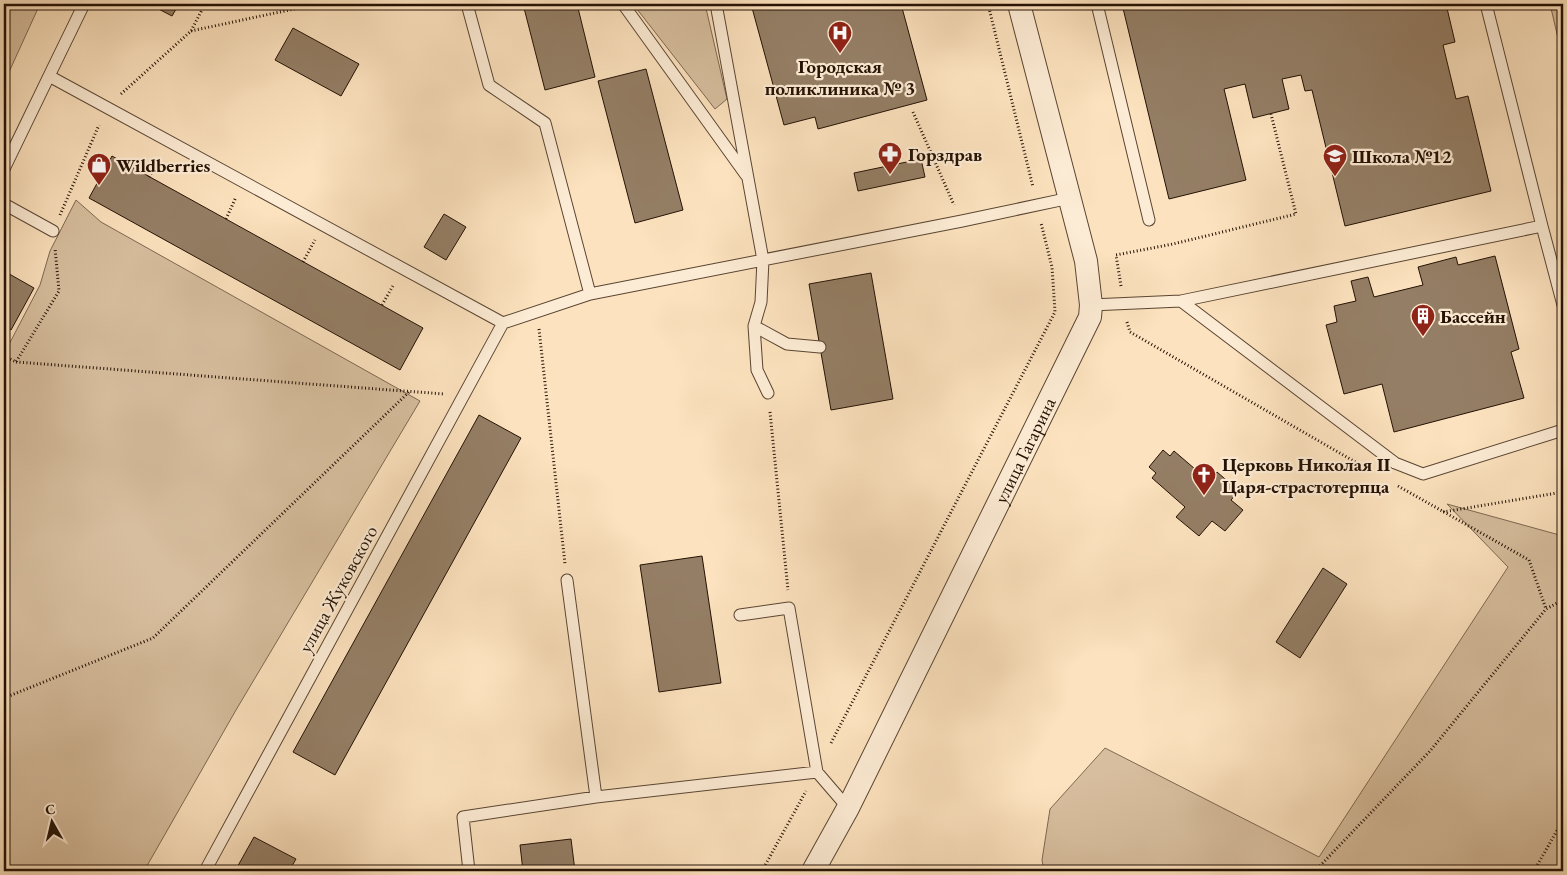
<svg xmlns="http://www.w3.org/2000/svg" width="1567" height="875" font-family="'EB Garamond',serif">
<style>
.green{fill:#d7be9e;stroke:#7e6851}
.building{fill:#947e65;stroke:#241104}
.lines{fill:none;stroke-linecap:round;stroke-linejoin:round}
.lane-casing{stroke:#5a4532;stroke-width:13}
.street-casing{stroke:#5a4532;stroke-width:24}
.path{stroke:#241104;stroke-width:3;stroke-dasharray:1 2.5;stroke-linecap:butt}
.lane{stroke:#fdecd5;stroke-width:11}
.street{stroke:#fdecd5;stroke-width:22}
.labels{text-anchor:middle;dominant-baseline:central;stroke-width:4.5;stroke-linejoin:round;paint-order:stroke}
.poi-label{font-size:19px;font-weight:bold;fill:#241104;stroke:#fdecd5;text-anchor:start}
.street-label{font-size:19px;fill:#241104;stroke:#fdecd5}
</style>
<rect width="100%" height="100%" fill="#fce2be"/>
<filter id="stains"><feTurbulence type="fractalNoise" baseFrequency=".004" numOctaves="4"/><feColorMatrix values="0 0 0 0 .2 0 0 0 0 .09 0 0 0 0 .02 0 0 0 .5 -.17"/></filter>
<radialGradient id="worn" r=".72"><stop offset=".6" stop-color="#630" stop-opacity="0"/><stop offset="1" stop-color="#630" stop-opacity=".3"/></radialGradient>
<path class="green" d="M4 4H40L4 83Z
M633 4H705L727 99 715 109Z
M1550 4H1563V42L1558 38Z
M76 200 101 222 420 401 236 710 144 871H4V354L40 285 50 251Z
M1447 504 1563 536V871H1044L1042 860 1050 809 1105 748 1319 857 1508 567Z"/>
<path class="building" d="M149 4H179L172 16Z
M523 4H577L595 77 545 90Z
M751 4H817L818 9 839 4H901L927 100 818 129 815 117 784 125Z
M1122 4H1252L1253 9 1273 4H1446L1455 42 1443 45 1456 99 1468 96 1491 191 1345 226 1312 90 1305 91 1301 75 1282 79 1289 109 1253 118 1245 84 1224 89 1246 180 1169 199Z
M293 28 359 64 341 96 275 60Z
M646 69 683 210 635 223 598 81Z
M112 156 423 328 400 370 89 198Z
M921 159 925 177 858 191 854 173Z
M444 214 466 227 446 260 424 247Z
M1495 256 1519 349 1511 352 1524 398 1394 432 1382 384 1344 394 1326 325 1337 322 1334 306 1356 301 1351 281 1368 277 1374 297 1423 285 1418 267 1456 257 1458 265Z
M4 271 34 288 11 330 4 326Z
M871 273 893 399 831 410 809 284Z
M479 415 521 438 335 775 293 752Z
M1163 450 1170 456 1174 451 1209 481 1217 472 1239 491 1231 500 1243 510 1225 531 1212 521 1199 536 1176 517 1185 507 1152 478 1156 473 1149 467Z
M702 556 721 683 659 692 640 565Z
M1323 568 1347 584 1300 658 1276 642Z
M254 837 296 859 289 871H235Z
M571 839 575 871H523L520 845Z"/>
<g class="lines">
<defs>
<path id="lane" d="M84 4 49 76 503 323 590 294 962 221 1070 198
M467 4 489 85 545 123 590 294
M623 4 746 175
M716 4 763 260 761 302 754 326 757 370 768 393
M1097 4 1149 220
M1486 4 1542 226 1563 305
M4 169 49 76
M4 204 53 231
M1181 301 1395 463 1423 474 1563 430
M1091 305 1181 301 1542 226
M754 326 787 344 820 347
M567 580 596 797
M740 615 789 608 817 772 848 808
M205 871 503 323
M469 871 463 817 596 797 817 772"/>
<g id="street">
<path id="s1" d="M813 871 848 808 1090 317 1091 305 1086 261 1019 4"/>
</g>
</defs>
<use href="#lane" class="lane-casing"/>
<use href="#street" class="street-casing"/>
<path class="path" d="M988 4 1033 187
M191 31 317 4
M121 94 191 31 205 4
M913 112 954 205
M149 177 160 158
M60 215 99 125
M226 219 236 197
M4 235 8 227
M303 262 315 240
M1121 286 1116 255 1173 244 1296 214 1271 114
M382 305 394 284
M1127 322 1130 332 1371 471
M539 329 565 564
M4 356 16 362 59 291 55 248
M16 362 444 394
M770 412 788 590
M1398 486 1529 560 1546 609
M1443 512 1563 492
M4 698 153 638 409 392
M831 743 1055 312 1052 267 1041 223
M762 871 806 791
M1315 871 1430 751 1546 609 1563 600
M1534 871 1563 820"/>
<use href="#lane" class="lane"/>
<use href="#street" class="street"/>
</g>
<defs>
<symbol id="hospital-pin" viewBox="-11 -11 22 30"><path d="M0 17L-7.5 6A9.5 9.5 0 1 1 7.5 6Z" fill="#8f2418" stroke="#fdecd5"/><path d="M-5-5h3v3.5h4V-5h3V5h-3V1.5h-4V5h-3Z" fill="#fff"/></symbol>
<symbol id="pharmacy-pin" viewBox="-11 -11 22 30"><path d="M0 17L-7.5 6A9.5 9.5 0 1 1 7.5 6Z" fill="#8f2418" stroke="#fdecd5"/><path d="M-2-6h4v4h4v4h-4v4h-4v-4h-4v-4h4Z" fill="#fff"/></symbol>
<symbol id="school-pin" viewBox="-11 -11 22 30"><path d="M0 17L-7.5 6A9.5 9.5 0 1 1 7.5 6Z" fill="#8f2418" stroke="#fdecd5"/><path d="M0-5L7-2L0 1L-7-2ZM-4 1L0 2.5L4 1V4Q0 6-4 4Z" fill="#fff"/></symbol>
<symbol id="shop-pin" viewBox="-11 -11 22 30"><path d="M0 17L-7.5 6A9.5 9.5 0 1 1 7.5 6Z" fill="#8f2418" stroke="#fdecd5"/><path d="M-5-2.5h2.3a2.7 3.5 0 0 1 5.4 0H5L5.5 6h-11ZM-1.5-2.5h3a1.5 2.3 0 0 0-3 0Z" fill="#fff"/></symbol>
<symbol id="building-pin" viewBox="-11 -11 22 30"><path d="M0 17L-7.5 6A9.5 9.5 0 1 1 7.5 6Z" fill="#8f2418" stroke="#fdecd5"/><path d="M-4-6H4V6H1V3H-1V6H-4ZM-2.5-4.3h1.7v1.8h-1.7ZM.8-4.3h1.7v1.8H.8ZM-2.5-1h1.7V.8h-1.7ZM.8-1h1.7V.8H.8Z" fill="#fff"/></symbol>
<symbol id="church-pin" viewBox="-11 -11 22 30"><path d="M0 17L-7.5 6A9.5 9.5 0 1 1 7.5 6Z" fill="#8f2418" stroke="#fdecd5"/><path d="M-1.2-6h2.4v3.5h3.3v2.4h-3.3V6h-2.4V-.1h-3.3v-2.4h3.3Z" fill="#fff"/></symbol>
</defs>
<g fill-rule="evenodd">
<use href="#hospital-pin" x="826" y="19" width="28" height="38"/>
<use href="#pharmacy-pin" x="876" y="140" width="28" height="38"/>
<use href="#school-pin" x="1321" y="142" width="28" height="38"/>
<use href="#shop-pin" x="85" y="151" width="28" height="38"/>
<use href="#building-pin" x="1409" y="302" width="28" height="38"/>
<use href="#church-pin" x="1190" y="461" width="28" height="38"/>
</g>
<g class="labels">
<g class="poi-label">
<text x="840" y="66" text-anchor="middle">Городская<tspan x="840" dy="22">поликлиника № 3</tspan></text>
<text x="908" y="154">Горздрав</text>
<text x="1352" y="156">Школа №12</text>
<text x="116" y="165">Wildberries</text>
<text x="1440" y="316">Бассейн</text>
<text x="1222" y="464">Церковь Николая II<tspan x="1222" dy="22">Царя-страстотерпца</tspan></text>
</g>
<g class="street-label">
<text stroke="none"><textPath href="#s1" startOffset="471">улица Гагарина</textPath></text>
<text transform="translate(338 589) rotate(-61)">улица Жуковского</text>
</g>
</g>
<rect width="1567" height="875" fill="none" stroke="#fce2be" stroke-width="20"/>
<rect x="5" y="5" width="1557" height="865" fill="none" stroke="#241104" stroke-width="2.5"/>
<rect x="10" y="10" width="1547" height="855" fill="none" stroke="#241104"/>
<g transform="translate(52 822) rotate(352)" stroke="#fdecd5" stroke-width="4" paint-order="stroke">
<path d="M0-4L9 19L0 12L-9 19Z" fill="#241104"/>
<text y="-8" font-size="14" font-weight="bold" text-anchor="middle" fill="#241104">С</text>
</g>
<rect width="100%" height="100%" filter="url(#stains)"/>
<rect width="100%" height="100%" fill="url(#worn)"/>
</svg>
